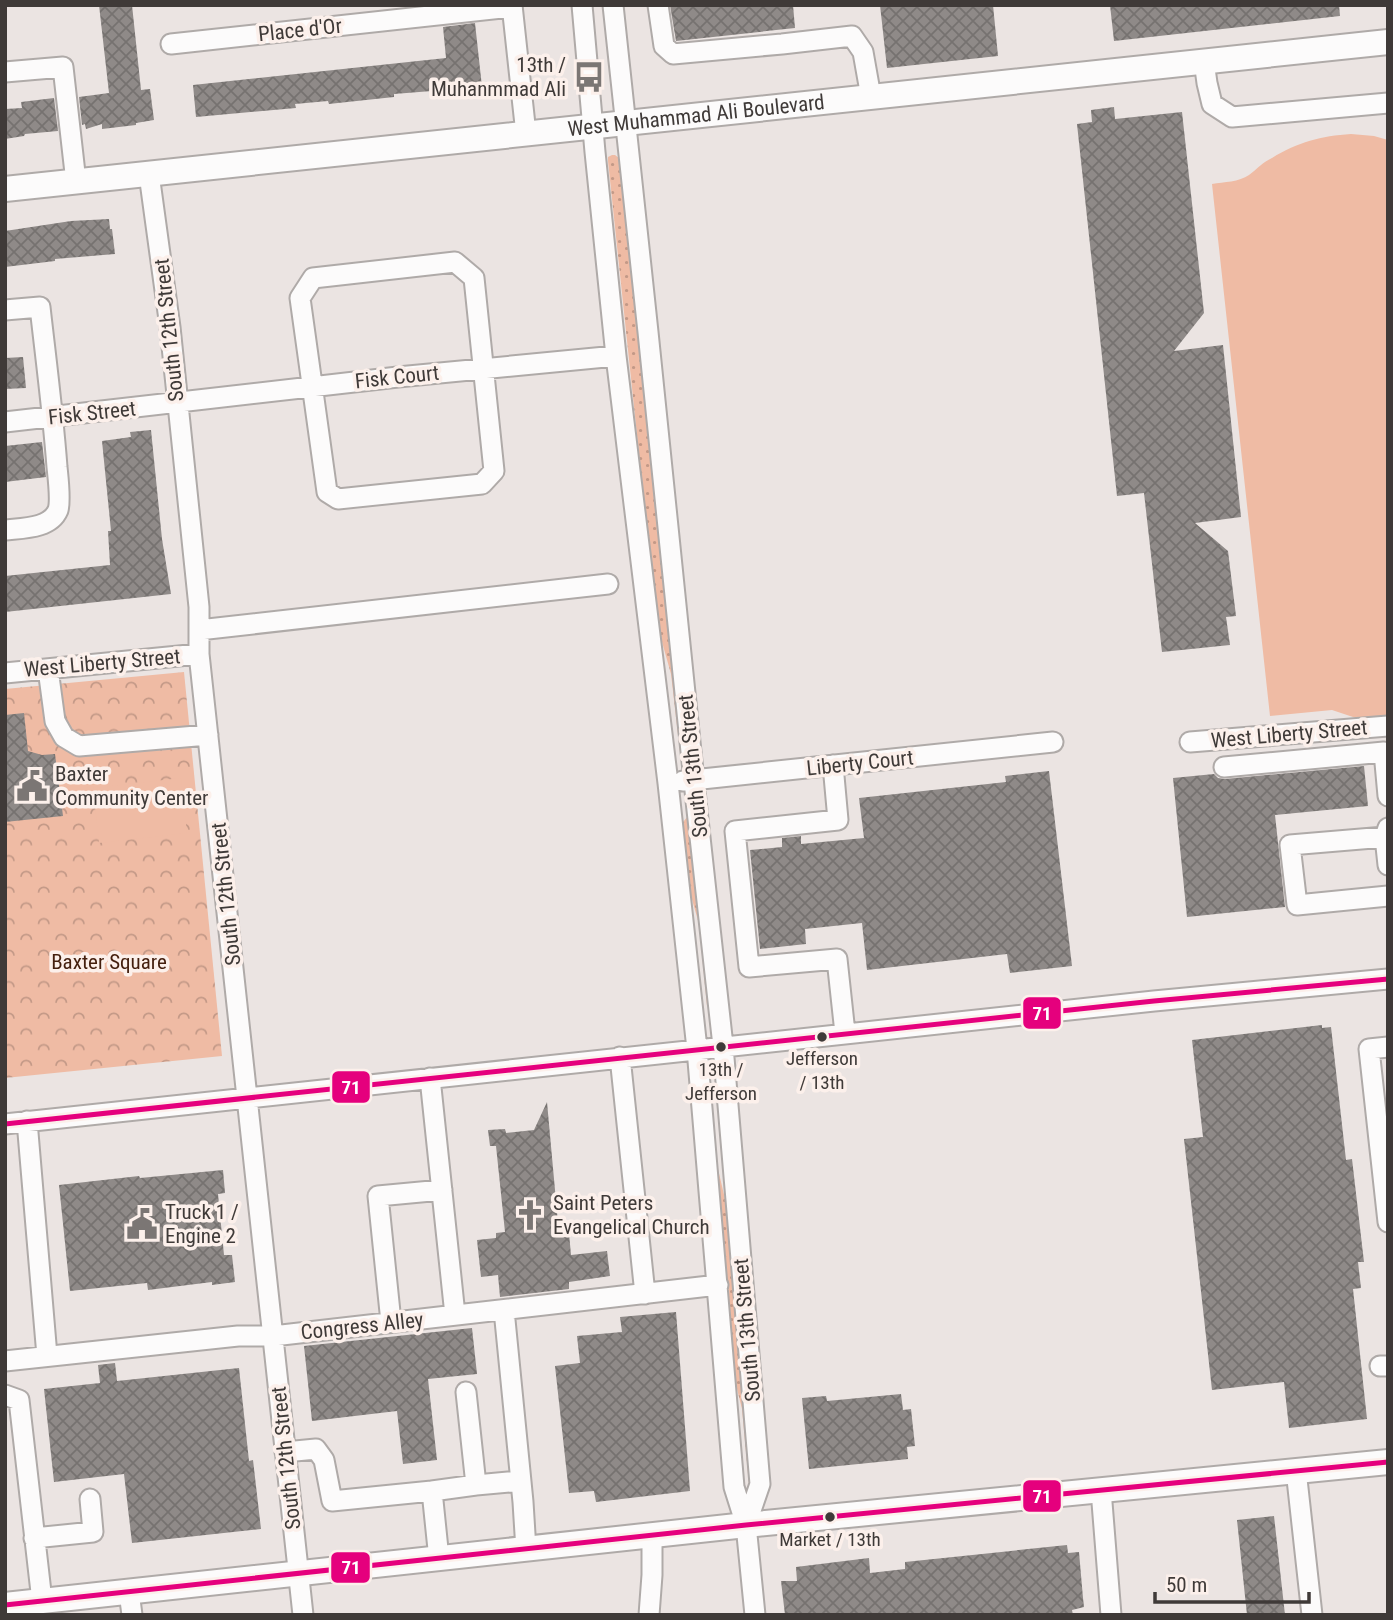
<svg xmlns="http://www.w3.org/2000/svg" width="1393" height="1620" font-family="'Roboto Condensed',sans-serif">
<style>
.grass{fill:url(#grass-dots)}
.park{fill:url(#park-crowns)}
.pitch{fill:#efbba4}
.building{fill:url(#building-cross-hatch)}
.lines{fill:none;stroke-linecap:round;stroke-linejoin:round}
.minor-casing{stroke:#afaaa8;stroke-width:23}
.major-casing{stroke:#afaaa8;stroke-width:28}
.minor{stroke:#fcfbfb;stroke-width:19}
.major{stroke:#fcfbfb;stroke-width:24}
.bus-1-casing{stroke:#fcf0eb;stroke-width:10}
.bus-1{stroke:#e5007d;stroke-width:5}
.bus-dot{fill:#3f3a38;stroke:#fcf0eb;stroke-width:2.5}
.labels{text-anchor:middle;dominant-baseline:central;stroke-width:7;stroke-linejoin:round;paint-order:stroke}
.bus-label{font-size:19px;fill:#3f3a38;stroke:#fcf0eb}
.street-label{font-size:21px;fill:#3f3a38;stroke:#fcf0eb}
.poi-label{font-size:21px;fill:#3f3a38;stroke:#fcf0eb;text-anchor:start}
.park-label{font-size:21px;fill:#441f0e;stroke:#fcf0eb}
.line-badge{stroke:#fcf0eb;stroke-width:2.5}
.badge-label{font-size:19px;text-anchor:middle;font-weight:bold;fill:#fff}
</style>
<defs>
<pattern id="grass-dots" width="8" height="8" patternUnits="userSpaceOnUse" patternTransform="scale(1.75)"><rect width="8" height="8" fill="#efbba4"/><path d="M2 2h.1M6 6h.1" fill="none" stroke="#c39987" stroke-width="1.8" stroke-linecap="round"/></pattern>
<pattern id="park-crowns" width="20" height="18" patternUnits="userSpaceOnUse" patternTransform="scale(1.75)"><rect width="20" height="18" fill="#efbba4"/><path d="M2 6a3 3 0 1 1 6 0M12 15a3 3 0 1 1 6 0" fill="none" stroke="#c39987"/></pattern>
<pattern id="building-cross-hatch" width="8" height="8" patternUnits="userSpaceOnUse" patternTransform="scale(1.75)"><rect width="8" height="8" fill="#8f8a88"/><path d="M0 0l8 8M0 8l8-8" fill="none" stroke="#767270"/></pattern>
</defs>
<rect width="100%" height="100%" fill="#ebe4e2"/>
<path class="grass" d="M612 155H615L619 158 682 753 680 752 671 674 657 624 608 161V157Z
M688 816H689L709 1007 707 1006 699 924 685 875 679 827Z
M709 1089 717 1165 730 1220 751 1485H749L742 1409 729 1357Z"/>
<path class="park" d="M184 672 222 1056 5 1078V689Z"/>
<path class="pitch" d="M1351 134 1374 136 1388 140V716L1359 719 1332 710 1270 716 1212 184C1224 182 1239 182 1249 175 1257 169 1263 162 1272 158 1298 142 1321 136 1351 134Z
M181 778 187 833 99 843 93 788Z"/>
<path class="building" d="M99 5H132L141 90 150 89 154 120 136 123V125L102 129V124L86 129 85 124 82 125 79 97 109 93Z
M670 5H793L795 28 676 41Z
M880 5H993L998 56 887 68Z
M1110 5H1339L1340 16 1114 41Z
M475 23 482 87 394 94V97L338 103 329 104 328 101 295 104 296 108 196 117 193 85 446 58 443 27Z
M54 98 58 131 25 134 24 136 5 139V109L22 108 21 102Z
M1114 107 1115 119 1182 112 1204 313 1174 351 1223 345 1241 517 1195 523 1228 551 1236 616 1226 617 1230 645 1162 652 1144 493 1117 496 1077 124 1092 122 1091 110Z
M109 219 110 229H112L115 254 55 259V261L5 267V231L71 221Z
M23 357 26 388 5 389V358Z
M151 430 162 539 171 594 5 612V576L110 565 108 531H111L102 441 131 437 130 432Z
M42 442 46 477 5 482V446Z
M24 713 28 751 42 755 55 754 63 816 5 822V715Z
M1364 766 1368 806 1275 815 1285 907 1187 917 1173 778 1214 774 1218 778 1225 779Z
M1049 771 1072 966 1010 973 1007 954 867 970 862 923 805 929 806 944 760 949 750 850 782 847V838L801 836V844L864 838 859 798 1006 782 1005 776Z
M1322 1025V1028L1331 1027 1346 1160 1352 1159 1364 1262H1358L1361 1288 1353 1289 1367 1419 1289 1428 1284 1382 1212 1390 1184 1139 1203 1137 1192 1040Z
M547 1102 558 1223 568 1222 571 1255 607 1251 610 1276 569 1282V1289L500 1297 498 1275 481 1277 477 1240 496 1238V1233L505 1232 496 1146H490L488 1130 505 1129 506 1133 534 1130Z
M223 1170 225 1193 218 1194 224 1255H232L235 1282 212 1285V1282L148 1290 147 1283 70 1291 59 1185 139 1176 140 1178Z
M676 1312 690 1491 596 1502 594 1491 569 1493 555 1366 580 1363 577 1336 622 1332 620 1317Z
M472 1328 477 1374 428 1379 437 1460 403 1464 397 1411 312 1421 304 1346Z
M115 1363 117 1381 239 1368 249 1461 253 1460 261 1529 132 1543 124 1474 54 1482 44 1389 100 1383 98 1365Z
M901 1394 903 1410 911 1409 915 1446 907 1447 908 1459 809 1469 802 1398 826 1396 827 1401Z
M1274 1516 1285 1615H1247L1237 1520Z
M1067 1545 1068 1553 1079 1552 1083 1598 1084 1607 1072 1610 1073 1615H785L781 1581H797L796 1567 869 1558 870 1573 905 1569V1562Z"/>
<g class="lines">
<defs>
<path id="minor" d="M512 5 526 134
M582 5 595 152 616 356 668 783 697 1049 734 1487 746 1525 755 1615
M613 5 648 332 697 810 723 1046 760 1484 746 1525
M658 5 664 46 673 54 782 44 852 36 863 52 871 97
M171 44 512 7
M1204 61 1207 83 1212 104 1232 117 1388 103
M5 72 63 67 76 182
M149 174 170 327 199 607V654L303 1615
M455 262 474 278 494 471 482 484 338 499 327 492 300 298 313 278Z
M5 310 40 307C46 360 53 413 57 467 58 477 61 501 58 510 50 529 22 528 5 530
M5 422 398 377 616 356
M199 630 608 584
M48 669 55 721 64 737 79 746 208 735
M5 673 199 654
M1190 742 1388 726
M833 765 838 820 735 831 749 967 837 959 845 1033
M1224 767 1384 752 1388 796
M683 781 1053 742
M1388 828 1385 837 1388 865
M1385 837 1290 845 1297 905 1388 896
M1388 1047 1369 1049 1388 1222
M620 1057 645 1294
M430 1078 455 1315
M27 1121 47 1356
M5 1124 1154 1001 1388 979
M504 1310 523 1502 526 1550
M391 1322 378 1196 442 1190
M5 1361 238 1336H273L718 1285
M1380 1366H1388
M5 1395 19 1400 42 1601
M285 1452 316 1449 324 1460 332 1501 432 1491 439 1559
M1296 1470 1312 1615
M476 1485 520 1481
M1101 1490 1111 1615
M432 1491 476 1485 466 1392
M34 1538 93 1532 90 1499
M129 1592 132 1615
M649 1615 652 1575V1536"/>
<g id="major">
<path id="s1" d="M5 189 1388 42"/>
<path d="M5 1605 746 1525 1388 1462"/>
</g>
</defs>
<use href="#minor" class="minor-casing"/>
<use href="#major" class="major-casing"/>
<use href="#minor" class="minor"/>
<use href="#major" class="major"/>
<defs>
<path id="bus-1" d="M5 1124 1154 1001 1388 979
M5 1605 746 1525 1388 1462"/>
</defs>
<use href="#bus-1" class="bus-1-casing"/>
<use href="#bus-1" class="bus-1"/>
</g>
<defs>
<symbol id="bus-bare" viewBox="-9 -9 18 18"><path d="M-5-6H5V4H4V6H2V4H-2V6H-4V4H-5ZM-3.5-4V0h7V-4ZM-3.5 1.2v1.5H-2V1.2ZM2 1.2v1.5H3.5V1.2Z" fill="#7b7674" stroke="#fcf0eb" stroke-width="2.5" paint-order="stroke"/></symbol>
<symbol id="civic-bare" viewBox="-9 -9 18 18"><path d="M-.6-6.5H3V-4.5H.6V-3L4-1V1h2V6H-6V1h2V-1L-.6-3ZM-1.2 2.5V6h2.4V2.5Z" fill="#7b7674" stroke="#fcf0eb" stroke-width="2.5" paint-order="stroke"/></symbol>
<symbol id="church-bare" viewBox="-9 -9 18 18"><path d="M-1.2-6h2.4v3.5h3.3v2.4h-3.3V6h-2.4V-.1h-3.3v-2.4h3.3Z" fill="#7b7674" stroke="#fcf0eb" stroke-width="2.5" paint-order="stroke"/></symbol>
</defs>
<g fill-rule="evenodd">
<use href="#bus-bare" x="567" y="55" width="44" height="44"/>
<use href="#civic-bare" x="10" y="764" width="44" height="44"/>
<use href="#church-bare" x="508" y="1193" width="44" height="44"/>
<use href="#civic-bare" x="120" y="1202" width="44" height="44"/>
</g>
<g class="bus-dot">
<circle cx="822" cy="1037" r="6"/>
<circle cx="721" cy="1047" r="6"/>
<circle cx="830" cy="1517" r="6"/>
</g>
<g class="labels">
<g class="bus-label">
<text x="822" y="1058">Jefferson<tspan x="822" dy="24">/ 13th</tspan></text>
<text x="721" y="1069">13th /<tspan x="721" dy="24">Jefferson</tspan></text>
<text x="830" y="1539">Market / 13th</text>
</g>
<g class="street-label">
<text transform="translate(300 30) rotate(-6)">Place d'Or</text>
<text stroke="none"><textPath href="#s1" startOffset="695">West Muhammad Ali Boulevard</textPath></text>
<text transform="translate(169 330) rotate(-96)">South 12th Street</text>
<text transform="translate(397 377) rotate(-6)">Fisk Court</text>
<text transform="translate(92 413) rotate(-6)">Fisk Street</text>
<text transform="translate(102 663) rotate(-5)">West Liberty Street</text>
<text transform="translate(1289 734) rotate(-5)">West Liberty Street</text>
<text transform="translate(860 763) rotate(-6)">Liberty Court</text>
<text transform="translate(693 766) rotate(-96)">South 13th Street</text>
<text transform="translate(226 894) rotate(-96)">South 12th Street</text>
<text transform="translate(362 1326) rotate(-6)">Congress Alley</text>
<text transform="translate(747 1330) rotate(-95)">South 13th Street</text>
<text transform="translate(286 1458) rotate(-96)">South 12th Street</text>
</g>
<g class="poi-label">
<text x="566" y="65" text-anchor="end">13th /<tspan x="566" dy="24">Muhanmmad Ali</tspan></text>
<text x="55" y="774">Baxter<tspan x="55" dy="24">Community Center</tspan></text>
<text x="553" y="1203">Saint Peters<tspan x="553" dy="24">Evangelical Church</tspan></text>
<text x="165" y="1212">Truck 1 /<tspan x="165" dy="24">Engine 2</tspan></text>
</g>
<g class="park-label">
<text x="109" y="962">Baxter Square</text>
</g>
</g>
<g class="line-badge">
<rect x="1022" y="996" width="40" height="34" rx="7" fill="#e5007d"/>
<rect x="331" y="1070" width="40" height="34" rx="7" fill="#e5007d"/>
<rect x="1022" y="1479" width="40" height="34" rx="7" fill="#e5007d"/>
<rect x="330" y="1551" width="41" height="33" rx="7" fill="#e5007d"/>
</g>
<g class="badge-label">
<text x="1042" y="1020">71</text>
<text x="351" y="1094">71</text>
<text x="1042" y="1503">71</text>
<text x="351" y="1574">71</text>
</g>
<rect width="1393" height="1620" fill="none" stroke="#3f3a38" stroke-width="14"/>
<path d="M1155 1592v10h154v-10" fill="none" stroke="#3f3a38" stroke-width="3.5"/>
<text x="1166" y="1592" font-size="21" fill="#3f3a38" stroke="#fcf0eb" stroke-width="5" paint-order="stroke">50 m</text>
</svg>
